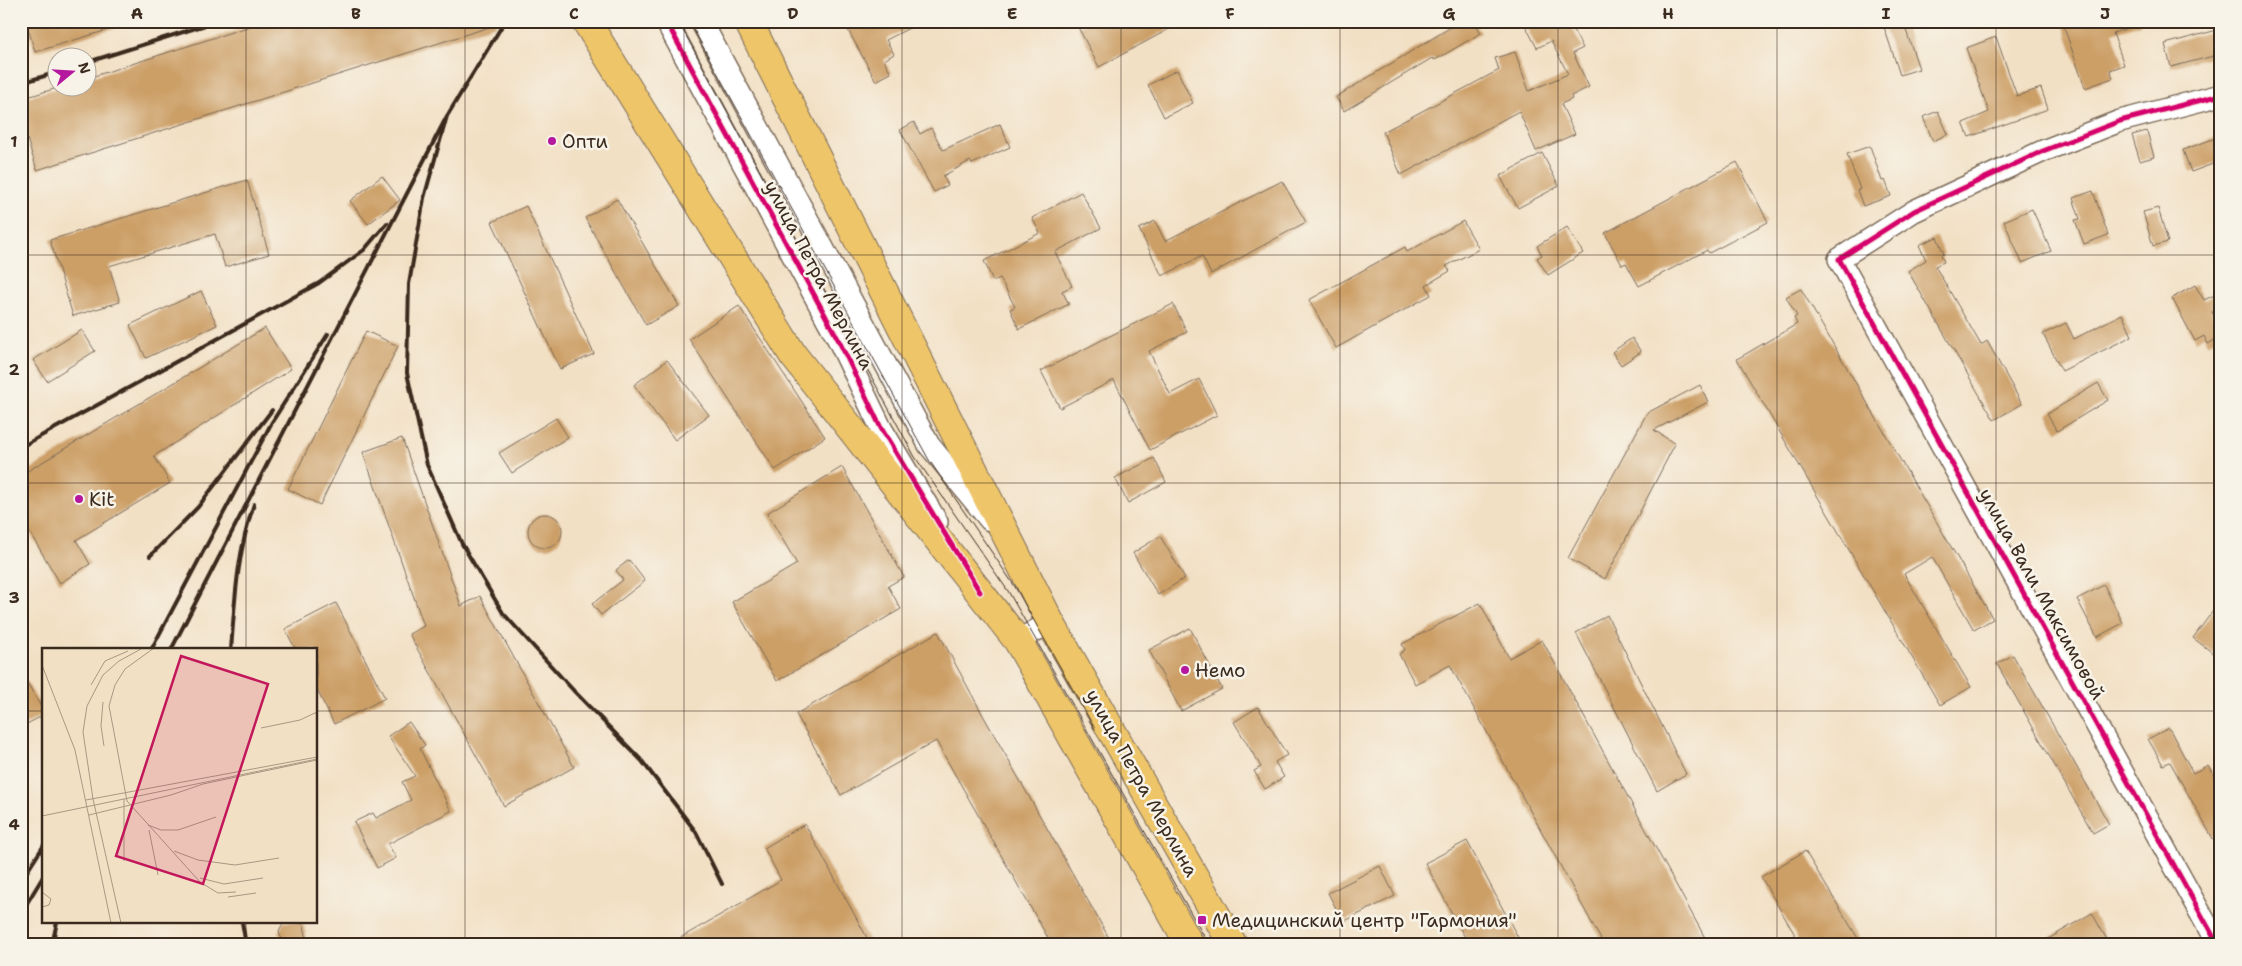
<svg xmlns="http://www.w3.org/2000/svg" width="2242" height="966" font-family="'Shantell Sans',sans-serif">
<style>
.building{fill:#cc9f66}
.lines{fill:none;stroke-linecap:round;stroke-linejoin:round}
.minor-casing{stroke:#7b6a58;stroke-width:24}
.major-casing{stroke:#7b6a58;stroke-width:30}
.minor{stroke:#fff;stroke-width:21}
.major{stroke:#eec569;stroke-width:28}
.tram{stroke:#3b2a1e;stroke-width:1}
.rail{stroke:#3b2a1e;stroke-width:4}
.cycleway-casing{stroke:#f7f3e8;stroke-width:8}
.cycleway{stroke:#d6006c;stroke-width:5}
.grid{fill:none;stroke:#3b2a1e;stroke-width:1;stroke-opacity:0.55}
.poi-dot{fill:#b5179e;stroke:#f7f3e8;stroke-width:2}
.labels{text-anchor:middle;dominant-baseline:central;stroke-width:5;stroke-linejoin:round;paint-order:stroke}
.poi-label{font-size:19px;fill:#3b2a1e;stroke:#f7f3e8;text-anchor:start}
.street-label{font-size:19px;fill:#3b2a1e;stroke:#f7f3e8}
.inset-road{fill:none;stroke:#a99782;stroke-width:1}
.view{fill:#c2185b;fill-opacity:0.15;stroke:#c2185b;stroke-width:2.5}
.inset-edge{fill:none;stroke:#3b2a1e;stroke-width:2.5}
.neatline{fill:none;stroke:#3b2a1e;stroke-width:2}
.grid-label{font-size:16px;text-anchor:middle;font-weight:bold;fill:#3b2a1e}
</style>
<rect width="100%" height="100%" fill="#f7f3e8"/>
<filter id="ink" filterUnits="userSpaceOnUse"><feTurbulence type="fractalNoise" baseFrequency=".02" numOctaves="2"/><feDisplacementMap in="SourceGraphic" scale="10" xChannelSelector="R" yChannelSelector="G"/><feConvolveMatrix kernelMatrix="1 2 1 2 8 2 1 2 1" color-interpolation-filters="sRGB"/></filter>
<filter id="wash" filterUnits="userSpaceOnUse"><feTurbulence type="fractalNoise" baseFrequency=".0096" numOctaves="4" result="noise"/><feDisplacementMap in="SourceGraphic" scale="20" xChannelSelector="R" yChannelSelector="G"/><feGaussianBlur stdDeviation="1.12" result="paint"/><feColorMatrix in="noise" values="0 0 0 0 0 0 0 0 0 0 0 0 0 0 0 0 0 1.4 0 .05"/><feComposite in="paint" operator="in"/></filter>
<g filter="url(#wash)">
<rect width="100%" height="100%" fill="#f2e0c5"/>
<g id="blocks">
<path class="building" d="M26 21H124V25L35 52Z
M266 21H495L496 25 37 170 21 120V99L57 88H88V78Z
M843 21H923L886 40 894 54 884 60 891 73 876 81Z
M1088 21H1184L1099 67 1078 27Z
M1461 21H1474L1481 33 1435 60 1432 58 1344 111 1336 97Z
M1523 21H1568L1583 48 1573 53 1589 87 1571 96 1572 99 1561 104 1575 134 1536 151 1519 111 1401 175 1383 132 1499 70 1495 58 1515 52 1529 91 1568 74 1551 41 1537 48Z
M1882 21H1903L1919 69 1900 75Z
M2062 21H2140V24L2113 33 2124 65 2110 70 2113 78 2085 88Z
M2221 29V54L2171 67 2165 44Z
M1996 37 2017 96 2041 88 2048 109 1969 137 1963 123 1989 112 1966 48Z
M1177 70 1193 103 1164 117 1148 85Z
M1938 111 1948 134 1933 141 1923 117Z
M914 122 920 134 931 128 943 150 1000 124 1010 147 972 164 970 161 943 176 948 185 934 192 900 130Z
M2147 131 2154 157 2140 161 2132 135Z
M2221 136V161L2191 172 2183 150Z
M1870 146 1882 181 1885 180 1891 196 1863 206 1857 190 1860 189 1847 154Z
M1542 153 1559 186 1518 208 1500 176Z
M1737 162 1768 222 1709 253 1707 250 1639 286 1626 263 1622 265 1605 233Z
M382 176 400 200 368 224 350 201Z
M247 180 269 254 225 267 215 234 109 266 120 302 73 316 50 240Z
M1282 181 1306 222 1211 274 1202 256 1162 276 1139 229 1155 221 1165 241Z
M2093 191 2108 235 2084 244 2075 220 2080 219 2073 198Z
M1081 192 1101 228 1055 252 1072 286 1062 291 1069 304 1019 329 1010 309 1015 307 1000 278 993 281 984 261 1040 233 1032 218Z
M617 199 679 306 646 325 585 218Z
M526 206 594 354 560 369 492 222Z
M2158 208 2168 242 2153 246 2143 212Z
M2032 209 2051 251 2022 263 2004 221Z
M1463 221 1479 249 1446 266 1450 271 1426 285 1431 295 1336 348 1309 300 1405 247 1407 252Z
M1567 227 1583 253 1548 275 1537 258 1542 255 1537 246Z
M1937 237 1944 254 1941 255 1944 262 1935 266 1981 345 1987 341 2022 404 1994 420 1908 271 1926 260 1919 245Z
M2195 285 2204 300 2221 292V308L2212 312 2221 327V336L2208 344 2204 336 2195 341 2172 298Z
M1801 289 1993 619 1974 630 1932 557 1904 574 1971 687 1940 705 1737 359 1797 324 1794 318 1797 316 1786 297Z
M201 291 217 325 146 358 130 325Z
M1173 304 1187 332 1149 351 1170 394 1199 379 1217 415 1150 450 1114 380 1060 408 1041 371Z
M739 306 825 437 775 470 689 339Z
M2122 314 2132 336 2062 371 2043 334 2066 323 2074 339Z
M265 328 291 369 154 456 170 483 76 540 90 564 60 583 21 518V475Z
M82 330 95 351 47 381 33 360Z
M366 331 398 346 320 505 288 489Z
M1632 338 1641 352 1621 365 1612 352Z
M667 360 709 415 675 440 634 385Z
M2098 383 2108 400 2057 431 2047 414Z
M1700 385 1708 402 1654 430 1675 444 1605 579 1568 558 1647 413Z
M556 418 568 437 512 473 499 453Z
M402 438 461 606 480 596 574 767 504 806 409 634 424 626 363 452Z
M1154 458 1166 482 1128 503 1115 478Z
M842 467 904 577 888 586 901 609 777 681 732 602 797 564 767 513Z
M528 531a17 17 0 1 1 34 0a17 17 0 1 1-34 0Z
M1160 536 1185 578 1158 595 1133 553Z
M629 560 645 581 601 615 592 604 623 580 616 570Z
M2104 585 2123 623 2097 637 2077 599Z
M2221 600V659L2193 638Z
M336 603 385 698 334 724 316 688V650H296L285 629Z
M1480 603 1509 658 1542 640 1709 945H1604L1450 665 1415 684 1399 654 1405 650 1402 644Z
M1607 615 1686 774 1657 791 1576 633Z
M1190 628 1222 689 1181 711 1149 650Z
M938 632 984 717 1113 945H1052L936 741 841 795 796 714Z
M2013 655 2109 824 2093 833 1997 664Z
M21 672 44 712V715L21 727Z
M1258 707 1287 755 1275 762 1284 777 1265 789 1254 771 1261 767 1234 722Z
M409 722 425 745 420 749 451 811 388 844 396 858 377 868 354 822 373 813 376 818 411 800 402 782 415 776 388 736Z
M2169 728 2193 773 2208 765 2221 788V853L2170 762 2163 765 2148 739Z
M805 824 871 945H668L781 880 764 848Z
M1467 841 1522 945H1469L1425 863Z
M1805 851 1862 945H1801L1761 877Z
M1380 866 1395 896 1343 922 1328 893Z
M2092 913 2110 945H2038Z
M284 922H301L304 926 306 935 302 945H283L279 932Z"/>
</g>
</g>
<g filter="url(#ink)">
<use href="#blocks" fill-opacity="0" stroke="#7b6a58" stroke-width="1"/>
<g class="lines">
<defs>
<path id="minor" d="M666 21 838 339 881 428 937 522
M701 21 929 445 990 520
M1018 641 1050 622
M2218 945 1839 259 1914 211 2043 151 2120 121 2221 95"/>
<path id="major" d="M586 21 793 355 1018 641 1190 945
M748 21 1050 622 1233 945"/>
</defs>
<use href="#minor" class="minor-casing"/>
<use href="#major" class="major-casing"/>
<use href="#minor" class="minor"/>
<use href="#major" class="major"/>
<path class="tram" d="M678 21 915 457 1008 591 1209 945
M689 21 929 460 1014 585 1095 729"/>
<path class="rail" d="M88 62 218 21
M21 83 58 72
M447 116 424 198 409 284 407 373 427 465 462 544 503 613 573 690 642 761 696 832 722 884
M21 447 319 283 364 250 387 223
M150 556 198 507 272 410
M151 650 272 422 328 334
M171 650 447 116 505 21
M231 650C235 599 237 553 254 504
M21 881 44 845
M21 913 44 875
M242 922 246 945
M52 945 57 922"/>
<defs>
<path id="cycleway" d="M666 21 838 339 881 428 980 592
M2218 945 1839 259 1914 211 2043 151 2120 121 2221 95"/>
</defs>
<use href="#cycleway" class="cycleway-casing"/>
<use href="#cycleway" class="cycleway"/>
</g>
</g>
<path class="grid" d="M246 21V650M465 21V945M684 21V945M902 21V945M1121 21V945M1340 21V945M1558 21V945M1777 21V945M1996 21V945M21 255H2221M21 483H2221M21 711H44M316 711H2221M246 922V945"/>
<g class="poi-dot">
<circle cx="552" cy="141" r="5"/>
<circle cx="79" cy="499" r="5"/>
<circle cx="1185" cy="670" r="5"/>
<rect x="1197" y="915" width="10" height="10" rx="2.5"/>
</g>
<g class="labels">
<g class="poi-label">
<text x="562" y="141">Опти</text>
<text x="89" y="499">Kit</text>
<text x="1195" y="670">Немо</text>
<text x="1212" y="920">Медицинский центр "Гармония"</text>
</g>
<g class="street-label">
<text transform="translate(819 275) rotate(62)">улица Петра Мерлина</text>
<text transform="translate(2042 594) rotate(61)">улица Вали Максимовой</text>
<text transform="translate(1142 783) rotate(61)">улица Петра Мерлина</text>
</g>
</g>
<g transform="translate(42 648)">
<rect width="275" height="275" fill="#f2e0c5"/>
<path class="inset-road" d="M112 0 83 21 73 37 67 58 85 153 158 234 176 245 194 244M0 17 33 102 69 275M49 37 63 13 86 3M61 54 59 78 62 98M219 80 258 72 275 64M82 151V213M44 152 275 109M47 167 129 147 161 136 275 112M0 168 275 111M106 177 119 182H136L174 169M107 182 116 227M132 203 156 212 193 217 237 210M158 230 182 236 221 230M0 244 9 251 7 257 0 259M186 249 214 245M79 275 51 151 41 84 45 58 61 27 77 13 99 1"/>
<path class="view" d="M139 8 226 36 161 236 74 208Z"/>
<rect width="275" height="275" class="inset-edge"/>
</g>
<rect width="2242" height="966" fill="none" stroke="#f7f3e8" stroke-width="55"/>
<g transform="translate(72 72) rotate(72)"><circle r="24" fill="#f7f3e8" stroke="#aca397"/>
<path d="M0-4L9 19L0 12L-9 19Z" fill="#b5179e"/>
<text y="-8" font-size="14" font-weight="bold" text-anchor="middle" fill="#3b2a1e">N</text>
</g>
<rect x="28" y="28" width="2186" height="910" class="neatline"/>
<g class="grid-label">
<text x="137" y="19">A</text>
<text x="356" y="19">B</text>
<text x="574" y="19">C</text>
<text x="793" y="19">D</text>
<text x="1012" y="19">E</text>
<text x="1230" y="19">F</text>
<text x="1449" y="19">G</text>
<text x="1668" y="19">H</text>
<text x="1886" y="19">I</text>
<text x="2105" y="19">J</text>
<text x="14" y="147">1</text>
<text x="14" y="375">2</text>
<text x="14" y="603">3</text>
<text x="14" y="830">4</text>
</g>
</svg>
